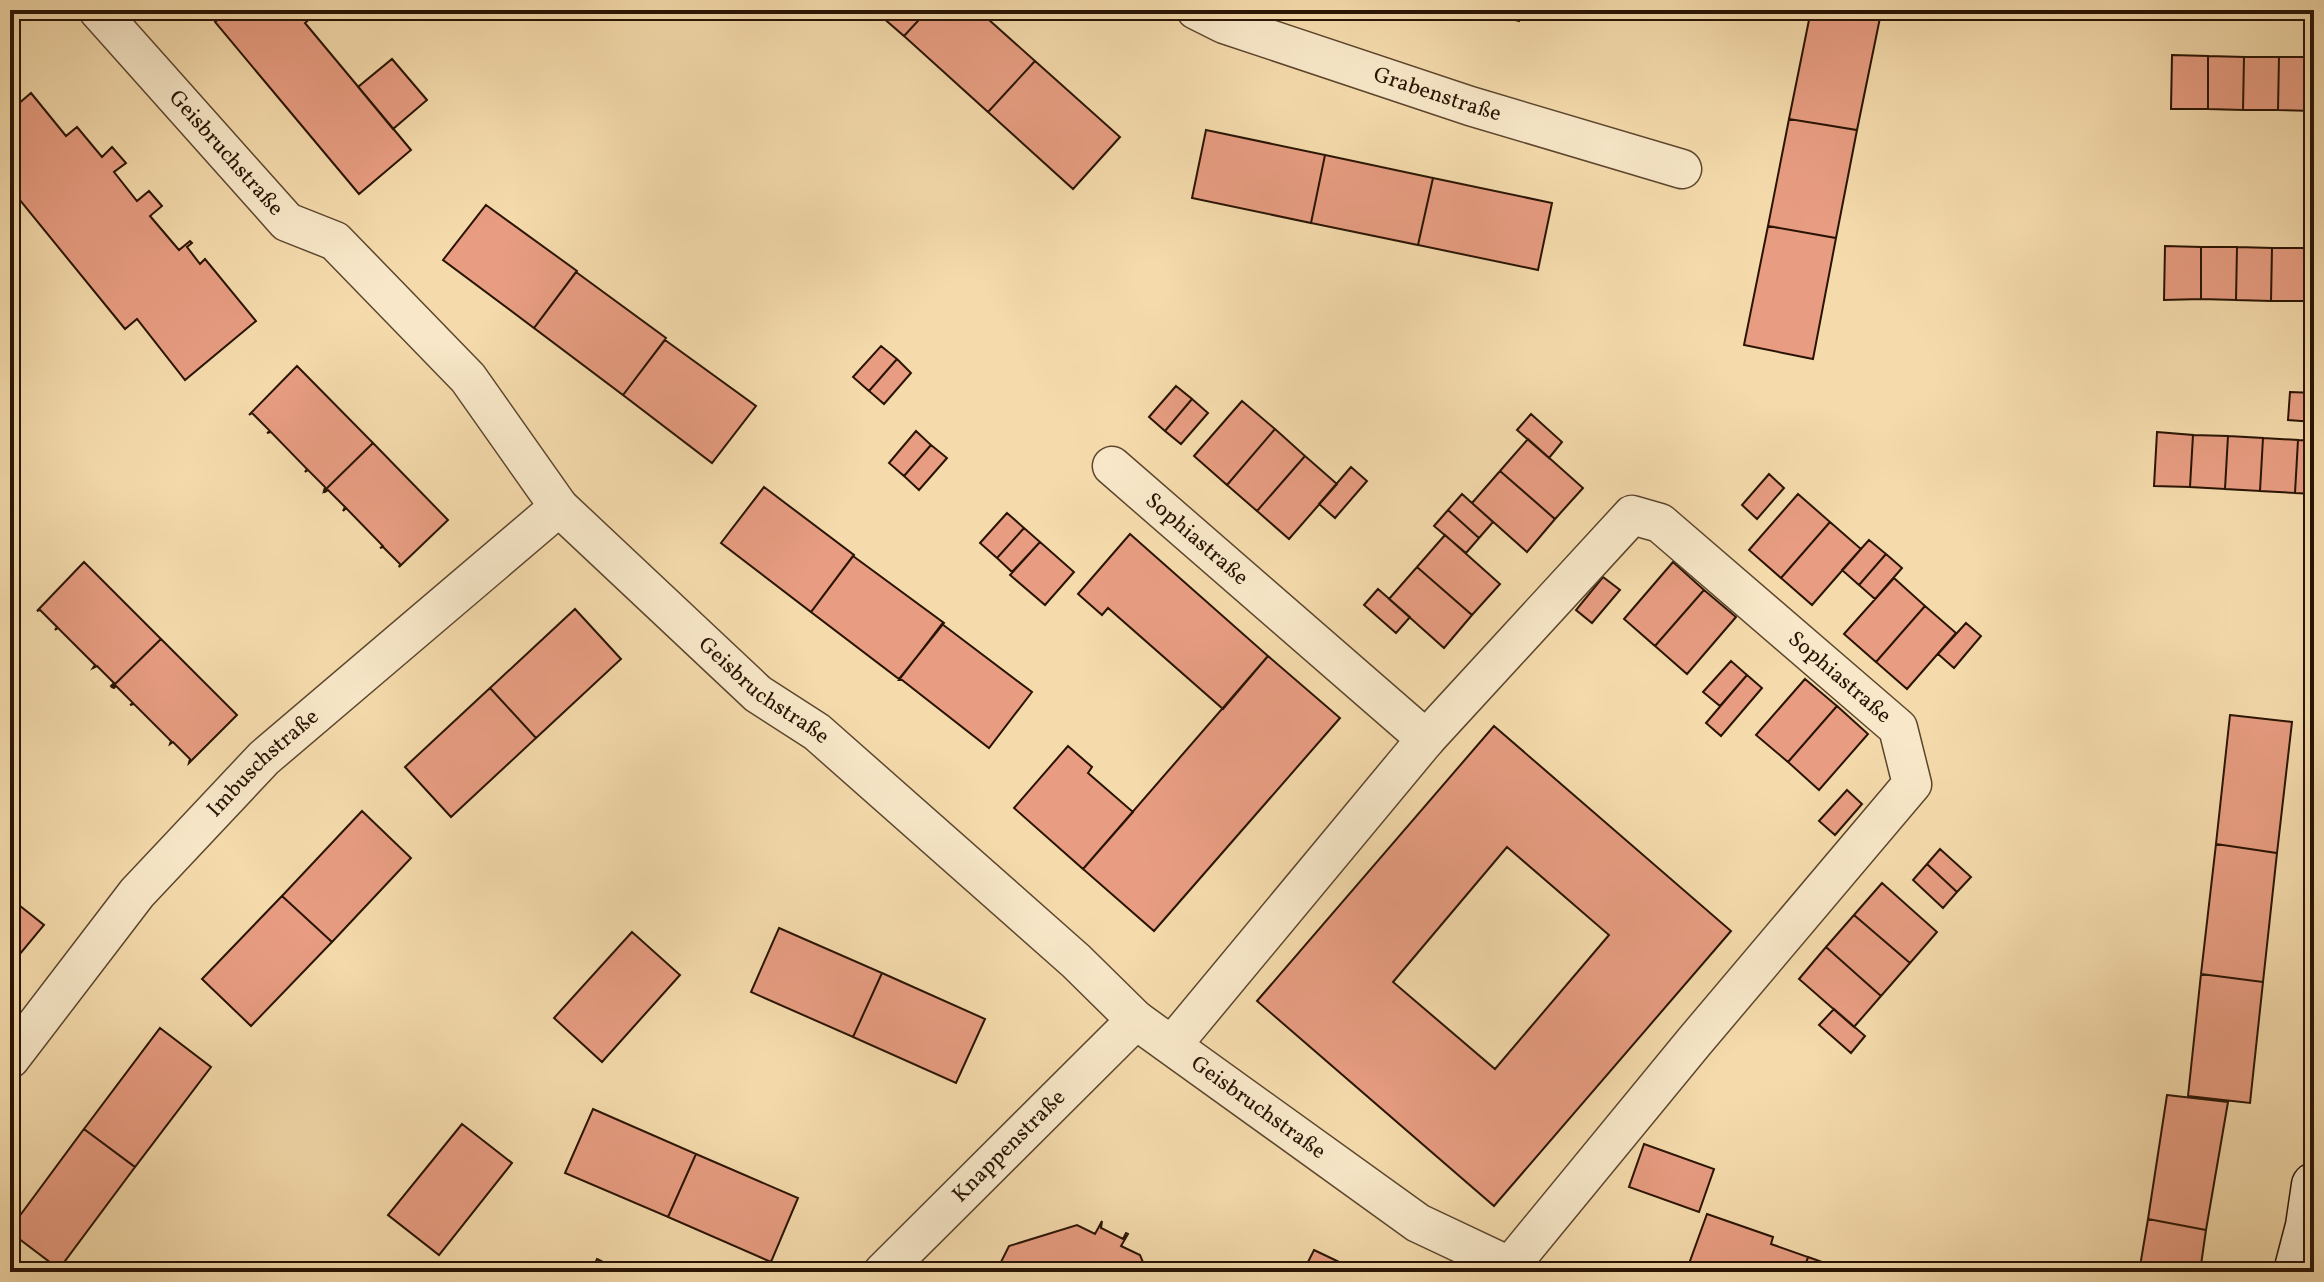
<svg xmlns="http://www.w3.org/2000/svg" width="2324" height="1282" font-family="Vollkorn,serif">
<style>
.building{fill:#e89d82;stroke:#291404;stroke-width:2;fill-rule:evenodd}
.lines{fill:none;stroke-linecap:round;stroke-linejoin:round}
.street-casing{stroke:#5c462e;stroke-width:41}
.secondary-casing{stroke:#291404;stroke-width:47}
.street{stroke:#f8e8c9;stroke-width:38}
.secondary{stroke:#f8e8c9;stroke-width:44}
.labels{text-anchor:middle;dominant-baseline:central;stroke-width:7;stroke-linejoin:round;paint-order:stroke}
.street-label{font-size:22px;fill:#291404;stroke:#f8e8c9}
</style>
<rect width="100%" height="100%" fill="#f5dbac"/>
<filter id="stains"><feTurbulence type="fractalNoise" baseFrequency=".0025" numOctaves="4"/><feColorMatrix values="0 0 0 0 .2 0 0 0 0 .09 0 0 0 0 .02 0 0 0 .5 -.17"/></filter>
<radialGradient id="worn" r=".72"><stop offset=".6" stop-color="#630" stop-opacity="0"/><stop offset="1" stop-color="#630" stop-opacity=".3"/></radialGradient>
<path class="building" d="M230 10H320L305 23 411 150 359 194 215 22Z
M874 10H928L904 36Z
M928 10H978L1035 61 988 112 904 36Z
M1478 10H1522L1519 21Z
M1811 10H1868L1881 13 1857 130 1789 119Z
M2172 55 2208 56V109H2171Z
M2208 56 2244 57 2243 110 2208 109Z
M2244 57H2279L2278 110H2243Z
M2279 57H2314L2313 111 2278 110Z
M392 59 427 100 393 129 358 87Z
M1035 61 1120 137 1073 189 988 112Z
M31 93 66 136 77 127 102 157 112 147 126 163 114 172 137 201 149 191 162 206 150 216 179 250 190 241 192 243 187 247 200 264 205 259 256 321 185 380 137 319 125 329 10 188V111Z
M1789 119 1857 130 1836 238 1768 226Z
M1206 130 1325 155 1311 223 1192 198Z
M1325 155 1433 178 1418 245 1311 223Z
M1433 178 1552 203 1538 270 1418 245Z
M486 205 577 271 534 328 443 260Z
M1768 226 1836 238 1813 359 1744 345Z
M2165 246 2201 247V299L2164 300Z
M2201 247H2237L2236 300 2201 299Z
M2237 247 2272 248 2271 301 2236 300Z
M2272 248H2306V301H2271Z
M2306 248H2314V301H2306Z
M576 272 666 338 623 395 534 328Z
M665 340 756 406 712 463 623 395Z
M881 346 897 359 869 391 853 377Z
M897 359 911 373 884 404 869 391Z
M297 366 373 443 324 491 325 487 308 470 305 472 307 469 271 432 267 433 270 431 252 413 249 415Z
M1176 386 1192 399 1165 431 1149 417Z
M2290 392 2314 393V422L2288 420Z
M1192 399 1208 413 1181 444 1165 431Z
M1242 401 1275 429 1227 485 1194 456Z
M1531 414 1562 442 1549 458 1517 430Z
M1275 429 1305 456 1257 511 1227 485Z
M916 431 931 445 904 476 889 463Z
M2157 432 2193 435 2190 487 2154 486Z
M2193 435 2228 436 2225 489 2190 487Z
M2228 436 2263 438 2260 491 2225 489Z
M2263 438 2298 440 2295 493 2260 491Z
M1528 439 1583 488 1555 519 1500 471Z
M2298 440 2314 441V494L2295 493Z
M373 443 448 520 399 567 400 564 383 547 380 548 383 546 346 508 343 511 345 507 328 490 325 492 324 491Z
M931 445 947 458 919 490 904 476Z
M1305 456 1337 484 1289 539 1257 511Z
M1351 467 1367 481 1335 518 1319 504Z
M1500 471 1555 519 1527 552 1472 503Z
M1769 474 1784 488 1757 519 1742 505Z
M764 487 854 555 811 612 721 543Z
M1462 494 1493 522 1479 538 1448 510Z
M1798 494 1830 522 1781 578 1749 550Z
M1448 510 1479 538 1466 553 1434 526Z
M1007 513 1024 528 997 558 980 543Z
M1830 522 1861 549 1812 605 1781 578Z
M1024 528 1040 542 1012 572 997 558Z
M1130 534 1268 656 1223 709 1108 608 1102 615 1078 594Z
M1445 535 1500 584 1472 615 1417 567Z
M1869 540 1886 554 1859 585 1842 570Z
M1040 542 1074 572 1045 605 1010 575Z
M1886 554 1902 568 1875 599 1859 585Z
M853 556 944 623 899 679 811 612Z
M84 562 161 639 112 687 111 686 114 683 97 666 93 668 95 665 58 628 55 630 57 627 40 610 37 611Z
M1673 562 1704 590 1655 646 1624 619Z
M1417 567 1472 615 1444 648 1389 599Z
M1603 577 1620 590 1592 623 1576 610Z
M1894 578 1925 606 1876 662 1844 634Z
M1378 589 1410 617 1396 633 1364 605Z
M1704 590 1736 617 1687 674 1655 646Z
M1925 606 1956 633 1907 689 1876 662Z
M575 609 621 659 536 738 490 688Z
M1966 623 1981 636 1954 668 1938 654Z
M942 624 1032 692 989 748 902 680H899Z
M161 639 237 715 189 763 190 759 173 742 170 744 171 741 134 704 130 705 133 703 116 686 114 688 112 687Z
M1268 656 1340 718 1154 931 1083 869Z
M1731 661 1747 675 1720 706 1703 692Z
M1747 675 1762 688 1721 736 1706 723Z
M1805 679 1837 706 1788 762 1756 735Z
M490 688 536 738 451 817 405 767Z
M1837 706 1868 734 1819 790 1788 762Z
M2230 715 2292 722 2277 853 2216 844Z
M1494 726 1731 931 1494 1206 1257 1001ZM1507 847 1609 935 1495 1069 1393 982Z
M1068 746 1092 767 1088 773 1133 812 1083 869 1014 808Z
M1847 790 1862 804 1835 835 1819 821Z
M362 811 411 858 332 942 282 896Z
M2216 844 2277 853 2263 982 2201 974Z
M1940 849 1971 877 1957 892 1927 864Z
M1927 864 1957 892 1943 908 1913 880Z
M1882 883 1937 932 1910 963 1854 915Z
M282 896 332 942 251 1026 202 979Z
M10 898 44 925 10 966Z
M1854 915 1910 963 1881 996 1826 947Z
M779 928 882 973 853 1037 751 992Z
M632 932 680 975 602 1062 554 1018Z
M1826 947 1881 996 1854 1027 1799 979Z
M882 973 985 1019 956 1083 853 1037Z
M2201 974 2263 982 2250 1103 2188 1096Z
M1834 1009 1865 1036 1851 1053 1819 1025Z
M160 1028 211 1067 135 1167 84 1129Z
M2167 1095 2228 1102 2206 1230 2148 1219Z
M593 1109 696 1154 668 1217 565 1173Z
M462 1124 512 1163 439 1255 388 1215Z
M84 1129 135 1167 59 1269 10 1232V1229Z
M1644 1144 1714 1169 1699 1212 1629 1187Z
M696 1154 798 1198 771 1262 668 1217Z
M1707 1214 1773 1237 1771 1244 1808 1257 1803 1272H1686Z
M2148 1219 2206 1230 2200 1272H2139Z
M1102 1221 1101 1228 1123 1239 1126 1233 1128 1234 1121 1246 1140 1255 1147 1272H996L1009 1246 1077 1225 1095 1234Z
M1314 1250 1360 1272H1303Z
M1808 1257 1850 1272H1803Z
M597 1259 619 1270 618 1272H591Z"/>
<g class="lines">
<defs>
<g id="street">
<path id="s1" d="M98 10 287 222 335 241 468 378 559 507 758 694 817 732 1076 961 1136 1020 1418 1223 1522 1272"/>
<path id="s2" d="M1196 10 1224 24 1470 106 1682 169"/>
<path id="s3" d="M1112 466 1426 739"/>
<path id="s4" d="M1172 1045 1426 739 1632 515 1660 523 1898 728 1912 784 1694 1042 1510 1266"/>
<path id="s5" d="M10 1059 137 893 264 758 559 507"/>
<path id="s6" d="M883 1272 1136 1020"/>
</g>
<path id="secondary" d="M2296 1272 2308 1226 2314 1185"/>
</defs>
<use href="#street" class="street-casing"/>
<use href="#secondary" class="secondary-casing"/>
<use href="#street" class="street"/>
<use href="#secondary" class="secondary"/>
</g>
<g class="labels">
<g class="street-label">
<text stroke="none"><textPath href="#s2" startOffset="256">Grabenstraße</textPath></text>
<text stroke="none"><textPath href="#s1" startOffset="192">Geisbruchstraße</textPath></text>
<text stroke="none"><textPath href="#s3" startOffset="112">Sophiastraße</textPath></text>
<text stroke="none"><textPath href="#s4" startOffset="968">Sophiastraße</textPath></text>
<text stroke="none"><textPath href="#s1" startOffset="960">Geisbruchstraße</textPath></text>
<text stroke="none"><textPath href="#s5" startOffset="390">Imbuschstraße</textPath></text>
<text stroke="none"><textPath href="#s1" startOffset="1608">Geisbruchstraße</textPath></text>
<text stroke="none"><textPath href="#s6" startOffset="178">Knappenstraße</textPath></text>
</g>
</g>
<rect width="2324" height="1282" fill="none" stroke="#f5dbac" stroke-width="40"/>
<rect x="12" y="12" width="2300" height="1258" fill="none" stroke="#291404" stroke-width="4"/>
<rect x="20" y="20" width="2284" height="1242" fill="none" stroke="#291404" stroke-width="2"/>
<rect width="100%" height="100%" filter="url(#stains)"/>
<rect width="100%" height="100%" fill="url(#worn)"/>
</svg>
